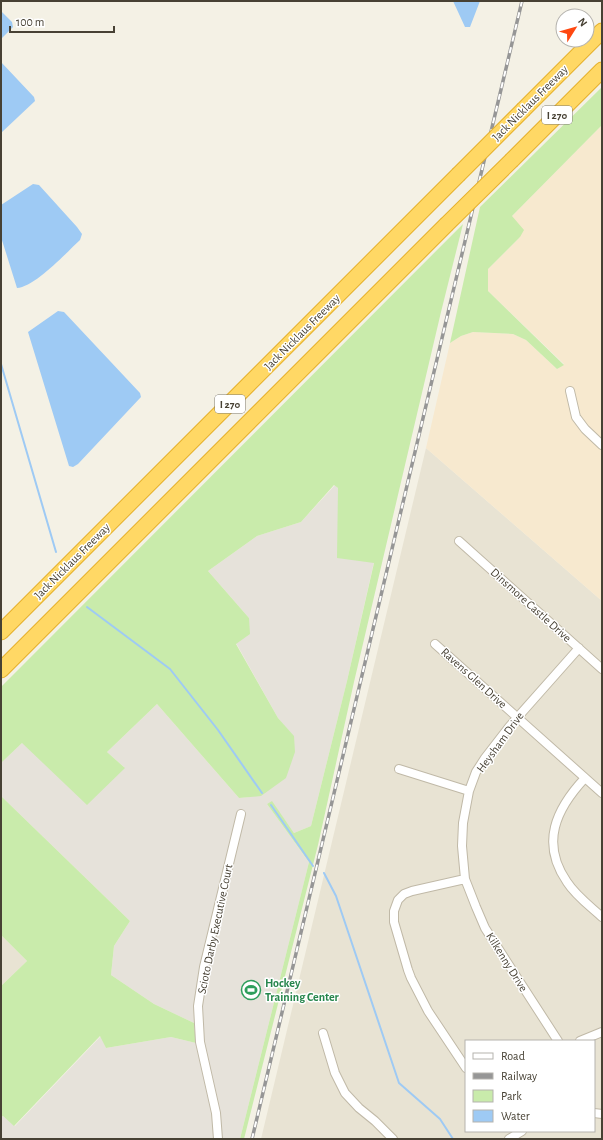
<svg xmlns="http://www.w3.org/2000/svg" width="603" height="1140" font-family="'Alegreya Sans',sans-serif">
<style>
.residential{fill:#e8e3d3;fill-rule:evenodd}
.commercial{fill:#f7e9cf}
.industrial{fill:#e6e2da}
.green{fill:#c9ebab}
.water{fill:#9ecaf4}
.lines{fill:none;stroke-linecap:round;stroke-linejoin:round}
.stream{stroke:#9ecaf4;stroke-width:2}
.minor-casing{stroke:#c0b9a7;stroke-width:10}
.motorway-casing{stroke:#e6b12d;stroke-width:17}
.minor{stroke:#fff;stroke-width:8}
.motorway{stroke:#ffd865;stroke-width:15}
.rail-casing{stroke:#969696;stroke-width:3.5}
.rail{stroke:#fff;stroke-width:2;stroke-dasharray:6;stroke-linecap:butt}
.motorway-bridge-casing{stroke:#e6b12d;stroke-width:17;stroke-linecap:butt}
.motorway-bridge{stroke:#ffd865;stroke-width:15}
.labels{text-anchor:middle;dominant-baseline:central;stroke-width:3;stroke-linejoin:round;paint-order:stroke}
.shield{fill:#fff;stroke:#7e7a71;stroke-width:1}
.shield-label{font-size:11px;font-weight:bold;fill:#474134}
.street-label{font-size:12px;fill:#474134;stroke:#fff}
.leisure-label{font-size:12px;font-weight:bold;fill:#27864d;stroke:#fff;text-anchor:start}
</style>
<rect width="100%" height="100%" fill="#f4f1e5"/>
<path class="residential" d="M426 448 602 601V1139H261ZM466 1041H594V1131H466Z
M1 935 27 961 1 986Z"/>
<path class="commercial" d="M602 125V601L426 448 450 343 461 336 473 332 513 334 526 340 557 369 564 364 488 291V269L520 237 512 216Z"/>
<path class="industrial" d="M335 485 338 488 374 562 347 681 311 826 294 833 272 802 267 804 309 862 240 1139H1V1117L3 1116 15 1126 101 1036 106 1048 171 1037 196 1043 194 1023 154 1004 111 975 114 946 130 921 1 796V763L22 743 124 767 107 752 157 704 239 798 249 797 294 737 278 718 236 643 249 618 208 571 257 536 301 522Z"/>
<path class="green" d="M602 87V125L512 216 524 230 520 237 488 269V291L564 365 557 369 526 340 513 334 473 332 461 336 450 343 480 207Z
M463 224 441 312 354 682 318 845 244 1139H240L309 862 267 804 272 801 294 833 311 826 347 681 374 563 337 558 338 488 334 485 301 522 257 536 208 571 249 618 250 634 236 644 278 718 294 736 295 752 286 778 261 796 239 798 157 704 107 752 125 768 87 805 22 743 1 763V687Z
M1 796 130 921 114 946 111 975 154 1004 194 1023 196 1043 171 1037 106 1048 100 1036 14 1126 3 1116 1 1117V986L27 961 1 935Z"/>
<path class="water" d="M453 1H480L470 27H465Z
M1 11 12 22 13 27 1 39Z
M1 62 34 97 35 101 1 133Z
M33 184 39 185 77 227 82 234 80 240C66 253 35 287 17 288L1 237V205Z
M58 311 64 312 140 393 141 397 78 464 73 467 69 466 28 332Z"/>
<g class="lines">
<path class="stream" d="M1 364 56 552
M87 607 170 669 218 730 262 793
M271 805 313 866
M324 873 336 896 399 1083 440 1119 453 1139"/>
<defs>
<path id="minor" d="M570 391 576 417 585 429 602 445
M459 541 602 669
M435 644 602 793
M399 769 469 791
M585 778C556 809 540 843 567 882 576 896 590 906 602 917
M465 879 412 891 404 894 398 900 394 911V922L408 970 411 978 428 1011 466 1068
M323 1033 335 1073 345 1093 359 1108 375 1121 393 1139
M558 1041 485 928 476 907 465 879 462 846 463 823 469 791 476 772 485 758 509 727 579 648
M580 1041 602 1032
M594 1113 602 1114
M218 1139 216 1113 200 1042 198 1006 204 967 241 814
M509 1139 522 1131"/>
<path id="motorway" d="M524 109 602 31
M512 160 602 70
M1 632 458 175
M1 670 446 225"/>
</defs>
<use href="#minor" class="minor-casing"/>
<use href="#motorway" class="motorway-casing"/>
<use href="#minor" class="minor"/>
<use href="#motorway" class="motorway"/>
<defs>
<path id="rail" d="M252 1139 522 1"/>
</defs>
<use href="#rail" class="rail-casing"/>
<use href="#rail" class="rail"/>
<defs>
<path id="motorway-bridge" d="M458 175 524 109
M446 225 512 160"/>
</defs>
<use href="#motorway-bridge" class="motorway-bridge-casing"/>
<use href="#motorway-bridge" class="motorway-bridge"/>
</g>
<defs>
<symbol id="stadium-ring" viewBox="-11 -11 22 22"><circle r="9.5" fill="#fff" stroke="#2e9e5b" stroke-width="1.5"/><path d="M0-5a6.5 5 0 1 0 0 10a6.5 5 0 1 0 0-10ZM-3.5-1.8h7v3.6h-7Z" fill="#2e9e5b"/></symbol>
</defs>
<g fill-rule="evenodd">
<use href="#stadium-ring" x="240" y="979" width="22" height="22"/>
</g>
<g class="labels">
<g class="shield">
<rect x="542" y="106" width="30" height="18" rx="3"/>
<rect x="215" y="395" width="30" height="18" rx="3"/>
</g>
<g class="shield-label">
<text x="557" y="115">I 270</text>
<text x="230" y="404">I 270</text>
</g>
<g class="street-label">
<text transform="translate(530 103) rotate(-45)">Jack Nicklaus Freeway</text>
<text transform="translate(302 332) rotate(-45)">Jack Nicklaus Freeway</text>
<text transform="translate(72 561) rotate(-45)">Jack Nicklaus Freeway</text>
<text transform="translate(531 605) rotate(42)">Dinsmore Castle Drive</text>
<text transform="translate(474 678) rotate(42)">Ravens Glen Drive</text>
<text transform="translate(500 742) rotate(-54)">Heysham Drive</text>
<text transform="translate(215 929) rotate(-78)">Scioto Darby Executive Court</text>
<text transform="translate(507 962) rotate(58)">Kilkenny Drive</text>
</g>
<g class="leisure-label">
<text x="265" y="983">Hockey<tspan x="265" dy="14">Training Center</tspan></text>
</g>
</g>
<rect width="603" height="1140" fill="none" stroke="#474134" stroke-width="4"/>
<rect x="465" y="1040" width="130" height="92" fill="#ffffff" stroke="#b5b3ae"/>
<rect x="473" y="1053" width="20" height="6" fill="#ffffff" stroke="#b5b3ae"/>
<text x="501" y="1060" font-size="12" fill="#474134">Road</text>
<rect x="473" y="1073" width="20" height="6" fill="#969696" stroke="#b5b3ae"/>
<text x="501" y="1080" font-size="12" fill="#474134">Railway</text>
<rect x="473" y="1090" width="20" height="12" fill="#c9ebab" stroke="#b5b3ae"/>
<text x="501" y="1100" font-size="12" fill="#474134">Park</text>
<rect x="473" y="1110" width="20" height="12" fill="#9ecaf4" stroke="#b5b3ae"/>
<text x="501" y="1120" font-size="12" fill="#474134">Water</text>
<g transform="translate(575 28) rotate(53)"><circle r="19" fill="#ffffff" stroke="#b5b3ae"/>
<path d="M0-3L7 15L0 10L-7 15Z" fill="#ff4811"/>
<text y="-6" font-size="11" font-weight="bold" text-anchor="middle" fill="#474134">N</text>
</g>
<path d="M10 26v6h104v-6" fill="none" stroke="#474134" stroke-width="2"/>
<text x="16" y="26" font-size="12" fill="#474134" stroke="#ffffff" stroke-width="3" paint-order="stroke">100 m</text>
</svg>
